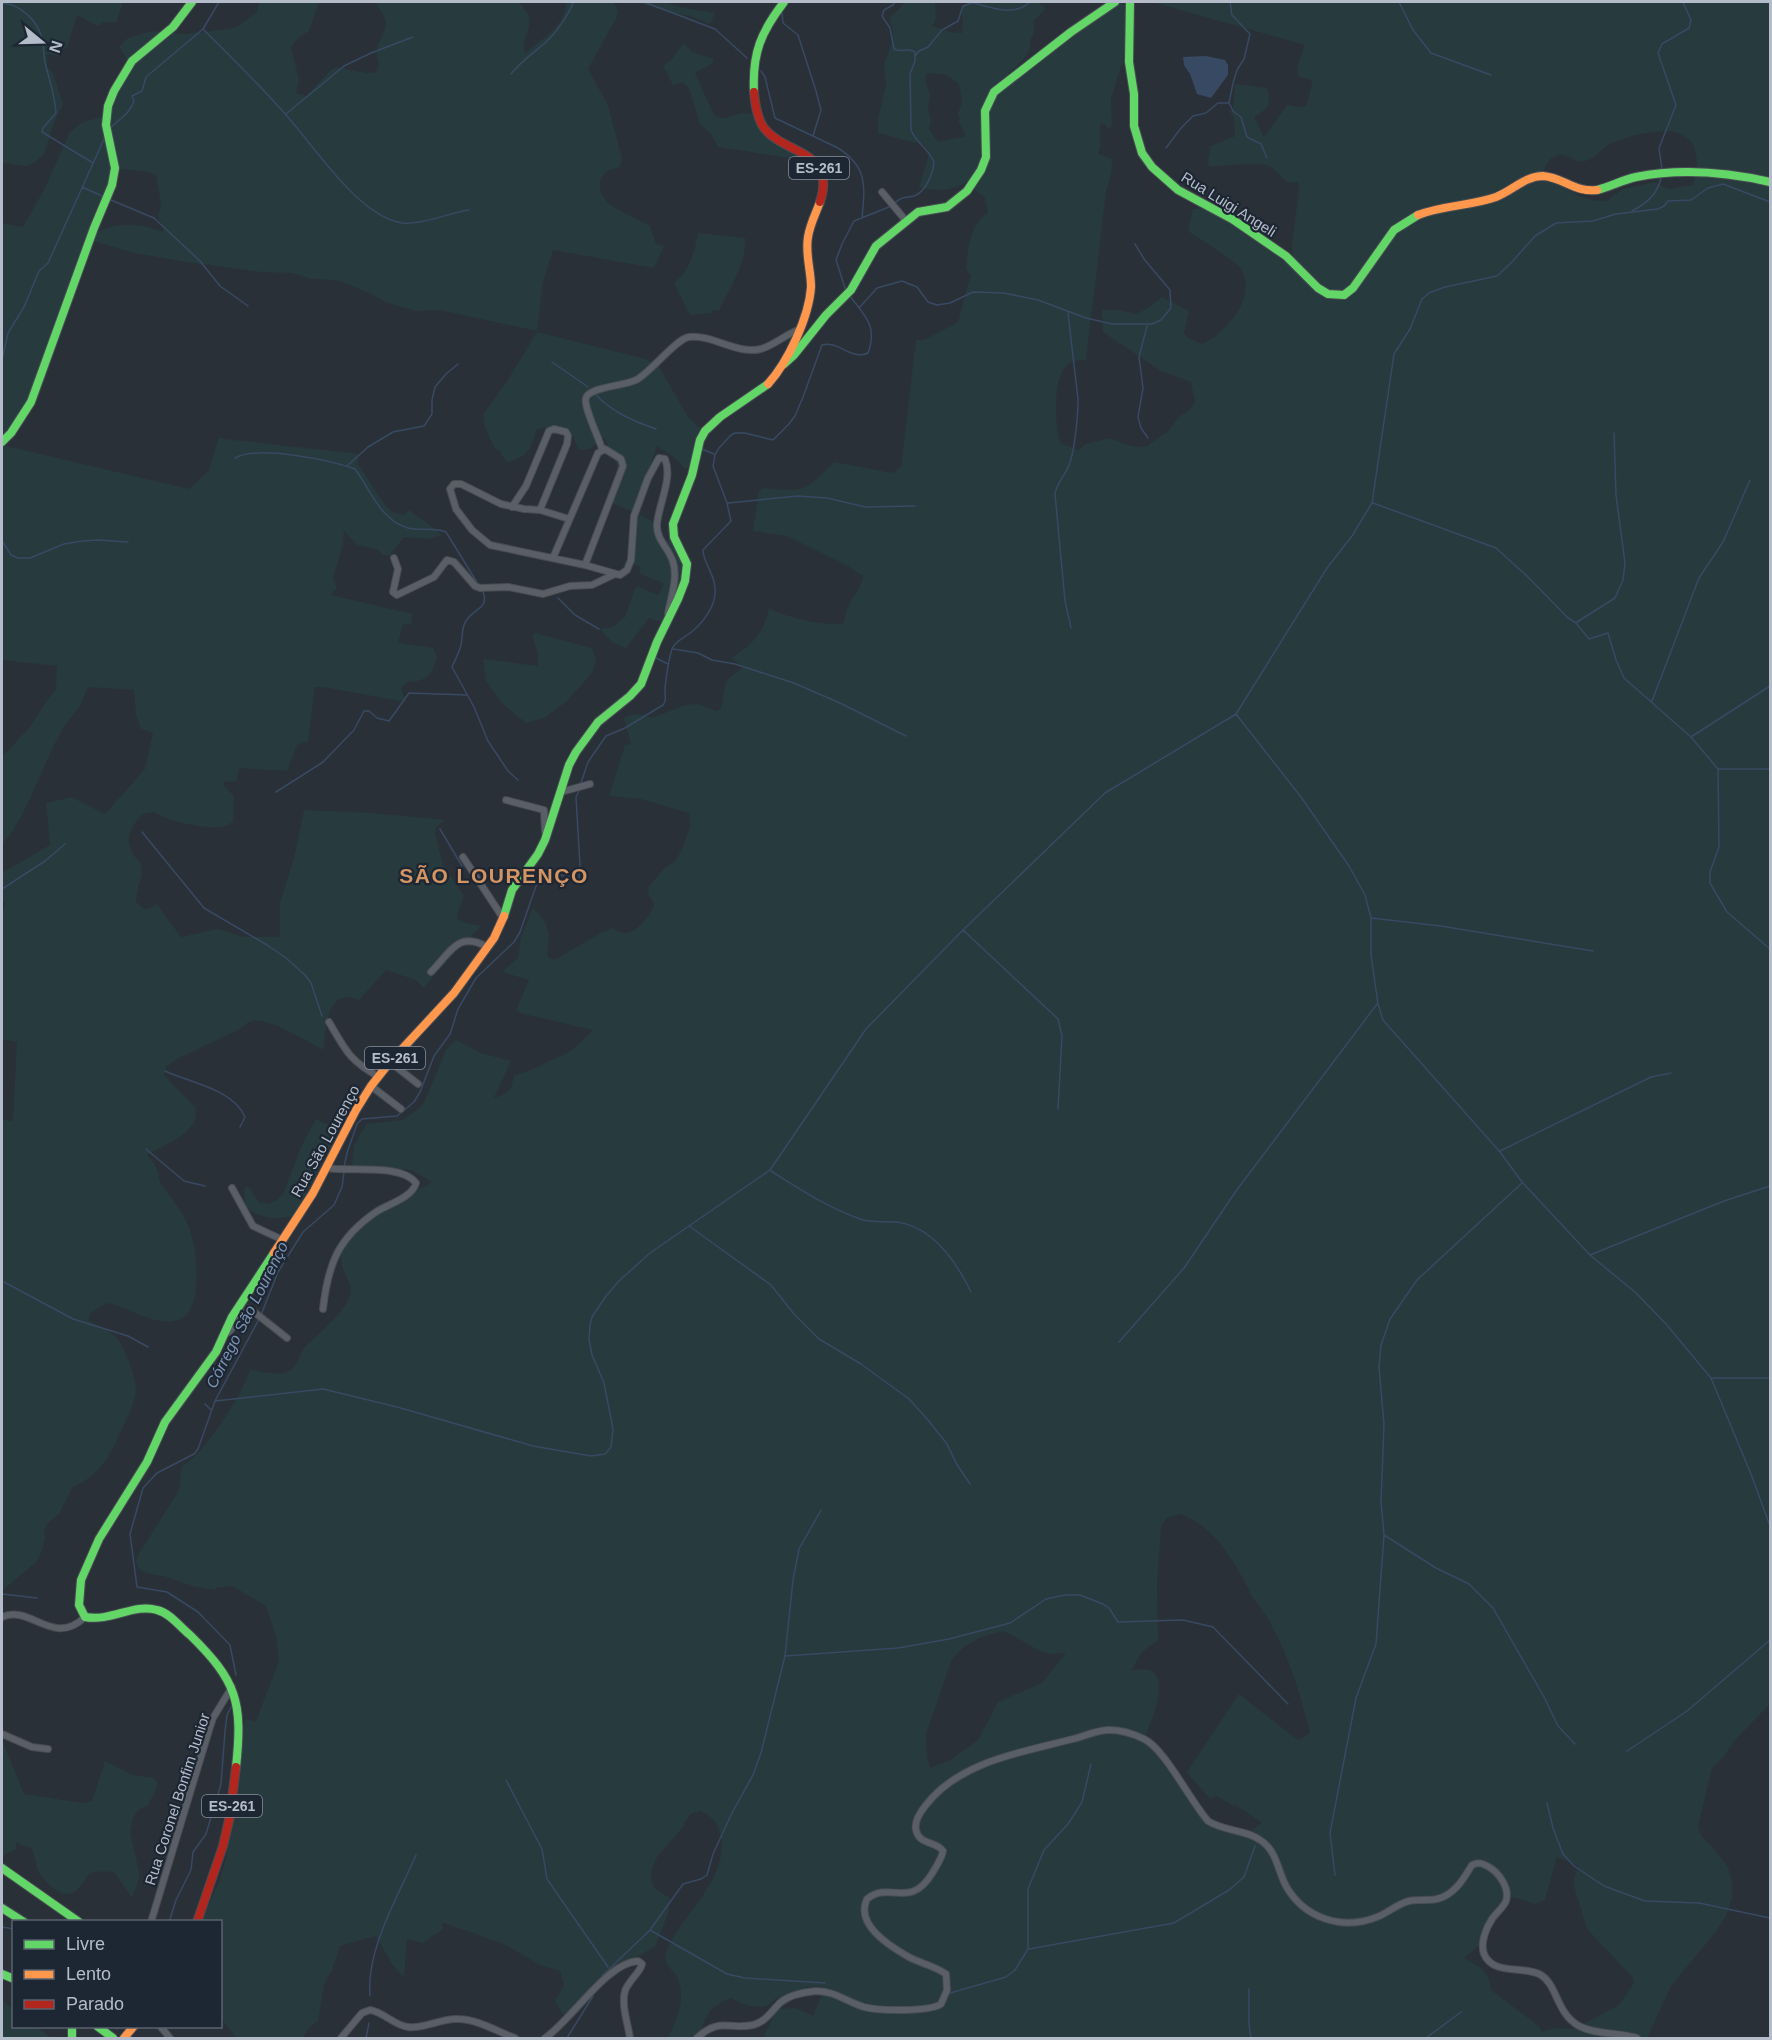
<svg xmlns="http://www.w3.org/2000/svg" width="1772" height="2040" font-family="Arial,sans-serif">
<style>
.green{fill:#273a3e;fill-rule:evenodd}
.water{fill:#384963}
.lines{fill:none;stroke-linecap:round;stroke-linejoin:round}
.stream{stroke:#384963;stroke-width:1.5}
.street-casing{stroke:#484c53;stroke-width:8}
.fast-casing{stroke:#484c53;stroke-width:10}
.slow-casing{stroke:#484c53;stroke-width:10}
.jam-casing{stroke:#484c53;stroke-width:10}
.street{stroke:#5a5e66;stroke-width:6}
.fast{stroke:#63d668;stroke-width:8}
.slow{stroke:#ff974d;stroke-width:8}
.jam{stroke:#b3261e;stroke-width:8}
.labels{text-anchor:middle;dominant-baseline:central;stroke-width:4.5;stroke-linejoin:round;paint-order:stroke}
.shield{fill:#1d2633;stroke:#878f9c;stroke-width:1.5}
.shield-label{font-size:14px;font-weight:bold;fill:#b4bcc9}
.street-label{font-size:15px;fill:#b4bcc9;stroke:#1d2633}
.water-label{font-size:16px;font-style:italic;fill:#7c92b1;stroke:#1d2633}
.district-label{font-size:21px;font-weight:bold;letter-spacing:1.5px;fill:#d59563;stroke:#1d2633}
</style>
<rect width="100%" height="100%" fill="#2a3038"/>
<path class="green" d="M2 2H123L116 23 104 22 98 26 77 15 68 45 58 56 47 54V67L53 73 63 104 54 122 46 149 42 156 34 163 25 166 2 163Z
M259 2H319L309 31 298 38 291 47 299 80 296 93 306 96 333 68C344 66 360 74 374 73 383 65 376 61 377 51 377 42 386 32 386 23 385 15 379 8 375 2H519C522 6 526 10 528 14 534 27 520 40 525 53 543 38 565 27 566 2H614L618 12 616 18 588 69 608 105 622 159 620 167C600 170 593 185 607 202 614 209 641 221 650 226L656 244 664 246 654 268 553 250 543 282 537 331 440 310 416 311 388 303 367 292 339 281 308 278 292 273 261 272 187 262 134 253 93 241 39 394 16 426 2 435V223L23 227 44 190 70 132 83 122 102 117 129 62 119 47 128 38 151 31 186 34 230 29 238 26 257 12ZM120 169 148 172 156 175 161 204 158 217 164 230 162 232C139 223 119 222 97 232Z
M636 2H666L678 7 715 13 710 24 690 16 672 13Z
M903 2H935L936 18 932 26C942 28 952 34 962 33L963 21 961 9 969 2H1036L1044 6 1045 10 1033 21 1035 30 1030 41V50L1023 60 1009 73 1003 82 1115 2H1128L1123 65 1121 66 1111 99 1112 127 1108 128 1103 123 1100 124V148L1098 154 1111 158C1114 169 1109 181 1106 192L1086 360C1082 360 1076 360 1072 362 1051 370 1055 425 1060 443L1079 450 1085 444 1110 438 1124 444 1137 447 1147 446 1167 432 1180 416 1190 409 1195 402 1191 382 1161 371 1103 332 1102 310H1119L1136 314 1148 308 1162 297 1189 311 1184 333 1188 338 1202 344C1225 334 1258 297 1241 269 1237 262 1198 238 1188 231L1193 209 1208 208 1293 258 1292 244 1299 190 1298 182C1284 186 1281 173 1271 167 1257 160 1225 167 1209 166L1208 161 1211 146 1235 136 1234 118 1230 112 1233 109 1235 84 1265 88 1268 90C1271 104 1268 110 1255 116V119L1264 137 1287 105 1298 107 1306 106 1312 84 1311 80 1298 76 1297 66 1305 45 1152 2H1770V1704L1734 1741 1725 1755 1712 1768 1698 1827 1702 1837 1712 1846 1728 1867 1732 1882V1898L1726 1916 1715 1933 1671 1986 1647 2038H763L777 2009 795 2008 813 2016 825 1988C803 1982 794 1996 775 1999 765 2013 744 2005 731 1998 715 2004 707 2011 702 2028L707 2032 706 2038H668C677 2019 687 1997 677 1977 673 1971 665 1964 665 1957 665 1952 670 1945 672 1940 689 1908 727 1878 721 1838 719 1824 713 1817 700 1811L690 1814 680 1831 657 1857 652 1869 651 1880 655 1889 670 1898 669 1911 655 1947 624 1963 564 2016 555 2001 564 1985 560 1971 540 1965 504 1944 444 1923 442 1924 443 1929 423 1943 407 1939 404 1978 392 1964 376 1936 340 1946 331 1973 328 1976 324 1985 318 2021 309 2028 302 2038H237L221 2019 220 1922 201 1921 220 1880 226 1857 237 1800 245 1719 256 1721 279 1661 276 1636 266 1606 232 1586 216 1588V1590L192 1586 167 1577 146 1573 138 1568 136 1562 138 1555 178 1492C182 1484 179 1475 182 1466 203 1457 243 1393 250 1370 261 1371 277 1376 287 1372 297 1369 298 1355 305 1347 317 1335 346 1311 350 1295 352 1286 349 1282 345 1274 335 1253 347 1237 360 1220 377 1198 410 1198 432 1182L411 1170 352 1167 354 1146 366 1124 403 1120 423 1105 446 1050 456 1040 481 1053 511 1061 494 1098 503 1095 511 1088 514 1076 533 1069 571 1051 593 1030 520 1013 516 1010 529 980 502 972 518 958 521 937 533 908C549 924 551 932 547 954L550 959H556L601 933 613 928C615 929 620 933 622 933 634 936 652 915 654 904L649 896 648 887 664 869 676 860 682 849 690 827 689 813 641 799 609 796 625 745 631 744 624 718C641 709 643 720 657 716 669 712 680 705 694 704 703 704 709 710 717 711L721 708 726 681 743 667 731 658C751 646 765 632 769 608 785 617 825 627 843 623 846 618 845 614 847 609 851 597 862 589 863 576L848 566 787 536 753 531 759 491 763 488C805 492 805 492 834 462L892 473 901 467 916 340H924L958 322C963 307 965 291 971 276L966 269C969 247 968 227 988 213L985 198 976 191 969 181C953 191 936 192 919 187L928 157V151L924 145 878 133V120L886 84 884 62 888 55 892 41 893 30 889 18 902 6ZM930 73 946 75 959 84 962 102 958 114 960 120H958L966 136 938 142 929 129 931 121 928 107 930 95 925 79 926 75ZM1671 131C1678 133 1688 137 1692 143 1699 155 1698 174 1692 186 1674 184 1674 196 1656 182L1623 189 1607 201H1596L1579 196 1543 175C1544 167 1548 160 1555 156 1566 150 1573 164 1585 161 1593 159 1598 153 1604 148 1621 136 1651 131 1671 131ZM1180 1514C1216 1527 1235 1563 1251 1594 1256 1603 1262 1609 1267 1617 1288 1653 1300 1693 1310 1733L1299 1740 1295 1738 1239 1694 1187 1772 1210 1799 1216 1796 1232 1805H1236L1262 1823 1247 1833 1210 1821 1144 1739C1153 1718 1179 1658 1131 1671L1142 1652 1158 1640 1157 1583 1161 1527 1166 1518ZM1002 1631C1019 1636 1034 1652 1051 1654 1056 1654 1061 1653 1066 1653L1042 1683 998 1702 978 1740 949 1761 930 1768 927 1757 926 1734 952 1659 964 1647 979 1638ZM1557 1857 1578 1866 1573 1883 1587 1929 1633 1978 1634 1983 1619 2005 1574 2029 1556 2028 1541 2032 1540 2027 1491 1990C1489 1971 1479 1966 1464 1958L1481 1944 1500 1907 1506 1900 1513 1897 1535 1904 1545 1900Z
M684 43 692 52 713 59V63L695 73 714 115C727 124 736 109 752 114 764 141 780 143 802 160L718 147 711 134 700 124 689 88 682 82 673 85 663 66 671 60Z
M698 233 745 238C746 267 730 286 719 311L712 310V313L690 315 674 283C689 271 695 252 698 233Z
M537 332 642 358 658 365 688 417 701 430 689 467 685 469 674 457 657 446 634 512 654 522 658 542 670 540 683 564V578L664 623 649 618 626 648 613 643 600 629 613 627 625 617 636 586 658 595 664 584 639 573 641 567 629 562 630 529 634 512 611 503C623 472 619 466 604 437L589 449 580 450C575 445 575 437 570 433 563 426 544 426 536 430 533 447 526 457 509 462L505 460 499 450 495 449 484 425V413L505 384Z
M219 437 224 439 359 454 358 464 385 505 392 512 403 515 409 510 440 533 441 535 429 539 404 537 390 555H383L377 549 357 545 344 531 342 548 333 578 337 588 331 595 412 614 411 625 403 624 398 643 433 648 437 657C434 665 432 676 423 679 414 684 407 678 401 689L406 702 323 687H315L308 741 297 745 287 771 240 768 236 781 224 782 223 785 234 796 233 822C229 824 225 827 220 827 203 829 168 821 154 812L142 814C130 829 123 839 135 857 139 861 141 864 142 869 142 878 136 890 136 902L144 909H148L157 904 181 937 218 929 243 937H280V903L295 854 304 810 372 813 446 820 436 827 435 833 443 865 464 896 457 915 458 919 466 923 481 926 438 971 424 988 416 980 386 970 359 1000C327 985 325 1029 324 1050 308 1042 268 1017 252 1021 247 1022 244 1026 240 1029L175 1060 166 1067 164 1075 195 1107C202 1133 163 1145 147 1155 153 1162 160 1170 159 1180 168 1195 182 1210 189 1227 197 1246 205 1313 178 1320 153 1327 130 1307 107 1303L89 1314V1321C99 1326 109 1330 117 1338 125 1348 136 1377 136 1390 135 1404 126 1420 120 1433 110 1457 97 1477 73 1487L59 1514 47 1524 44 1531 45 1538 42 1551 36 1562 2 1591V1120L13 1121 17 1042 2 1039V919L5 903 2 900V873L50 845 46 803 72 797 105 814 145 769 153 733 141 729 136 715 134 690 88 687 80 706 64 726 52 749 28 803 13 831 2 844V757L30 727 46 702 56 689 57 666 2 660V445L189 489 209 470Z
M535 633 592 648 596 660 592 673 567 701 544 718 526 723 504 705 486 681 483 659 538 666V654L532 635Z
M316 1119 339 1130 295 1215C283 1220 256 1219 247 1207 243 1202 244 1194 245 1188L248 1186 259 1202 268 1204 277 1200 283 1194 301 1147Z
M2 1740 24 1794 83 1803 92 1801 105 1761 133 1775 153 1778 157 1782 156 1790 148 1805 138 1810 133 1818 130 1832 140 1876 132 1898 114 1872C82 1870 94 1872 75 1892 72 1893 68 1894 65 1894 56 1893 42 1879 38 1871 35 1863 35 1855 31 1847L22 1846 17 1842 15 1850 7 1853 2 1858Z
M2 2000 13 2009 14 2026 36 2027 52 2038H2Z"/>
<path class="water" d="M1206 56 1225 60 1228 65V75L1211 98 1197 94 1190 74 1184 65 1183 57Z"/>
<g class="lines">
<path class="stream" d="M644 2 715 29 747 58
M773 2 774 3
M895 2 893 5 884 10 882 16 890 28 894 49C901 53 908 47 915 52V61L910 74 911 130C916 143 929 149 934 162 933 173 926 192 914 196 907 198 902 196 896 202
M1230 2 1232 15 1250 34 1244 59 1237 70 1233 83 1229 103 1233 111 1241 117 1247 137 1261 144 1267 158
M1399 2 1413 30 1431 53 1491 75
M2 3C20 4 37 20 42 38 44 46 43 54 45 62 49 80 55 95 56 113L43 128 42 132 93 163
M974 3C994 8 1013 17 1030 2
M782 13 783 23 798 35 816 91 821 110 813 136
M203 29C231 57 260 85 286 115 315 147 358 216 402 223 421 225 449 213 469 210
M916 55 919 51 928 47 942 30 958 21 963 6 975 2
M761 71 765 77 775 118 838 148C868 167 865 187 862 218
M511 74C522 60 537 51 550 38 560 28 568 14 574 2
M286 114 344 66 371 53 413 37
M109 129C119 119 130 114 134 101L132 96 142 91 146 77 203 29 219 2
M1166 148 1181 128 1193 116 1206 113 1218 103H1228
M1662 169 1659 148 1676 105 1658 53 1662 44 1689 28 1691 20 1683 2
M82 187 102 196
M111 200 154 218 200 261 220 286 248 306
M1632 211C1647 203 1657 195 1661 178
M846 291 836 260 842 244 854 221 889 207
M859 308 877 288 902 281 917 287 928 302 937 305 950 303 973 292 1004 293 1038 300 1086 318 1112 324H1152L1161 320 1171 308 1170 290 1144 259 1135 244
M1068 313 1078 399C1078 415 1075 450 1069 465 1065 476 1057 482 1055 494L1065 601 1071 628
M1147 326 1139 357 1143 388 1138 417 1141 428 1148 438
M2 360 8 333 24 307 39 271 48 263 104 139
M552 362 588 387
M595 394C612 412 633 421 656 429
M702 449 714 454
M235 458C257 445 330 460 355 469 370 489 381 521 408 528 421 531 434 527 446 532L478 584
M347 466 368 447 393 432 424 426 432 414V400L435 387 446 374 458 364
M728 503 798 496 827 498 865 507 915 506
M1373 503 1496 548 1528 577 1568 618 1576 623 1589 639 1608 633 1616 660 1624 678 1691 737 1718 769 1719 847 1710 872V883L1727 912 1770 949
M2 541 11 555 18 558H30L64 544 82 541 98 540 128 542
M483 592C490 609 472 609 466 621 461 628 463 637 461 645 459 653 455 660 452 667L474 707 488 741 508 771 518 780
M558 598 575 615 599 629
M1577 622 1615 598 1623 580 1625 563 1616 495 1614 433
M673 649 698 653 712 660 735 664 794 683 840 703 906 736
M656 658 668 664
M1652 701 1699 578 1723 542 1750 480
M1236 714 1301 797 1349 866 1365 895 1371 918V955L1378 1004 1383 1020 1500 1152 1522 1182 1590 1255 1636 1293 1666 1324 1711 1378 1751 1474 1770 1526
M1691 737 1770 686
M1718 769H1770
M581 783 588 762 606 736 625 728 663 705C667 700 665 698 665 692 665 683 669 655 673 647 678 639 688 636 695 629 704 621 714 607 715 594 717 576 703 564 703 550L731 521 727 503 713 466 715 455 719 448 731 435 735 433H745L773 440 788 425 795 416 803 397 822 345C838 340 852 361 868 353 878 326 865 316 849 295
M276 792 323 762 354 730 364 711H369L377 718 389 721 409 693 467 695
M440 829 462 866
M142 832 204 908 267 945 286 958 305 975 311 983 322 1016
M2 889 45 861 65 844
M1371 918 1441 926 1593 951
M963 930 1058 1019 1062 1036 1058 1109
M165 1071C191 1083 233 1089 245 1117L240 1127
M146 1149 184 1181 205 1186
M1500 1151 1651 1077 1671 1073
M344 1167 347 1153 357 1124 362 1119 397 1116 414 1102 420 1092 434 1056 450 1034 458 1009 476 978 514 942 520 932 536 886 542 880 556 874 579 879 580 866 576 797 579 791
M771 1171C800 1189 828 1208 860 1219 871 1223 885 1221 897 1222 933 1227 956 1261 971 1292
M689 1226 771 1285 794 1314 819 1339 861 1364 909 1399 928 1420 947 1444 956 1463 970 1484
M1590 1255 1724 1201 1770 1186
M4 1282 73 1319 128 1336 148 1347
M261 1315 278 1272 303 1232 334 1205 342 1187 344 1172
M1119 1342 1184 1268 1236 1191 1377 1004
M1712 1378H1770
M215 1401 323 1389 397 1407 533 1446 591 1456 605 1454 611 1447 613 1429 604 1383 592 1355 589 1339 590 1325 592 1317 606 1296 619 1281 650 1253 770 1170 866 1029 963 930 1105 793 1236 714 1327 568 1352 536 1372 503 1394 354 1410 329 1422 299 1429 293 1445 287 1497 276 1511 263 1535 236 1556 223 1593 221 1616 214 1658 209 1664 206 1668 201 1691 200 1708 188 1723 184 1770 202
M205 1404 211 1410
M1384 1535 1436 1568 1469 1584 1493 1608 1544 1697 1558 1726 1575 1744
M2 1594 37 1598
M785 1656 898 1648 949 1639 1010 1623 1046 1599 1065 1595H1080L1103 1604 1109 1608 1118 1622 1183 1620 1213 1627 1288 1704
M236 1675 230 1645 198 1612 167 1592 137 1587 130 1534 143 1488 157 1473 194 1454 198 1449 215 1401 259 1319
M1627 1751 1687 1711 1770 1640
M506 1780 542 1849 547 1879 608 1967
M1547 1803 1553 1828 1563 1854 1574 1866 1604 1886 1645 1901 1699 1903 1770 1918
M1335 1875 1330 1833 1356 1698 1376 1644 1384 1535 1381 1502 1384 1424 1379 1367 1381 1345 1390 1319 1417 1280 1522 1183
M169 1922 176 1900 191 1870 193 1852 206 1834 221 1784 225 1731 227 1715 231 1707
M2 1927 14 1929
M650 1930 727 1974 745 1978 825 1983
M1029 1949 1174 1923 1229 1890 1244 1877 1255 1846
M602 1976 650 1930 683 1884 701 1879 707 1875 713 1854 732 1813 753 1775 761 1753 785 1656 793 1580 799 1549 821 1510
M1249 1989V2025L1251 2038
M950 1993 1006 1977 1015 1970 1028 1949V1889L1044 1850 1068 1824 1082 1802 1091 1764
M370 1996C366 1949 398 1897 416 1855
M117 2029 120 2026
M366 2038 369 2023
M567 2038 593 1996
M1426 2038 1461 2012"/>
<defs>
<path id="street" d="M882 192 907 222
M602 449C599 438 583 406 586 398 589 387 624 386 636 380 651 372 677 338 689 337 712 334 737 355 761 349 774 345 785 335 798 330
M512 507 526 486 549 431 554 429 566 432 568 436 567 444 540 510
M569 519 540 510 524 509 501 504 461 484H454L450 489 456 509 472 530 490 545 585 565 620 575 627 570 631 560 634 516 648 478 659 458 665 459C673 478 659 503 657 524 656 540 669 548 673 562 678 577 671 598 668 613
M394 558 398 569 393 592 397 595 434 577 447 560 454 562 475 586 480 588 508 587 543 594 570 586 592 585 615 574
M553 558 598 453 605 449 621 459 623 466 585 565
M561 792 590 784
M506 800 544 810 545 831
M463 857 503 918
M431 972C450 953 458 930 487 947
M329 1022C346 1051 349 1060 379 1077
M390 1062 418 1084
M371 1086 401 1109
M232 1188 253 1226 283 1240
M323 1309C328 1264 338 1238 376 1212 388 1204 412 1198 416 1183 401 1163 350 1172 326 1168
M229 1332 249 1308 287 1338
M2 1617C31 1604 53 1648 85 1617
M2 1734 32 1747 48 1749
M151 1922 210 1727 213 1718 232 1687
M160 2026 170 2038
M341 2038 362 2013 370 2010C384 2012 393 2025 408 2027 425 2029 441 2018 458 2019 477 2019 498 2032 515 2038
M545 2038C572 2020 606 1963 638 1961L642 1964 641 1967C637 1975 628 1982 625 1991 621 2005 628 2024 630 2038
M697 2038C719 2017 728 2030 753 2025 766 2022 772 2010 781 2002 790 1995 805 1992 816 1991 835 1991 847 2002 864 2007 879 2011 929 2012 941 2004L947 1990 946 1974C935 1966 919 1963 907 1956 888 1945 855 1924 867 1899 890 1880 910 1911 933 1872 937 1865 942 1858 943 1851 936 1841 919 1845 916 1830 914 1821 921 1811 926 1805 960 1761 1023 1752 1073 1739 1085 1736 1097 1730 1109 1730 1120 1730 1134 1734 1144 1739 1164 1748 1191 1802 1208 1821 1225 1832 1247 1829 1263 1842 1277 1853 1278 1871 1286 1886 1304 1918 1342 1931 1377 1917 1388 1913 1397 1904 1409 1901 1418 1899 1428 1901 1437 1899 1454 1895 1463 1880 1472 1865 1478 1862 1482 1863 1489 1867 1499 1873 1510 1888 1506 1901 1503 1908 1496 1913 1492 1919 1486 1928 1480 1943 1484 1954 1493 1976 1525 1965 1541 1975 1558 1986 1556 2013 1579 2026 1596 2035 1618 2032 1637 2038"/>
<path id="fast" d="M1130 2 1129 62 1134 94V126L1142 153 1152 167 1178 190 1232 219 1286 256 1318 288 1328 294 1344 295 1353 288 1394 230 1418 215
M754 92C752 53 761 32 784 2
M1597 190C1610 187 1622 180 1636 177 1681 168 1726 172 1770 182
M784 364 794 355 826 315 851 290 876 246 918 212 947 207 967 191 981 170 986 157 985 111 994 92 1071 32 1115 2
M2 442 11 433 31 402 94 228 112 185 115 168 106 125 108 106 114 91 132 61 173 27 192 2
M504 916 512 890 538 854 545 840 569 765 576 752 598 722 630 696 641 684 657 642 678 599 685 581 687 564 674 537 673 524 692 475 700 440 705 431 720 417 768 384
M236 1767C243 1702 237 1681 190 1635 180 1627 170 1613 157 1610 134 1603 111 1622 85 1617L79 1605 81 1580 99 1539 147 1462 165 1422 216 1352 232 1317 274 1253
M2 1868 79 1922
M2 1908 24 1922
M2 1974 14 1979
M72 2026V2038
M97 2026 113 2038"/>
<path id="slow" d="M1418 215C1443 205 1471 206 1496 197 1512 191 1525 176 1543 176 1562 177 1576 193 1597 190
M768 384C788 362 809 317 811 287 811 270 805 254 808 237 810 224 816 213 820 202
M274 1253 313 1193 356 1110 371 1086 390 1062 454 993 494 938 504 916
M124 2038 134 2026"/>
<path id="jam" d="M754 92C755 104 757 118 764 128 785 155 837 150 820 202
M197 1922 223 1846 230 1816 236 1767"/>
</defs>
<use href="#street" class="street-casing"/>
<use href="#fast" class="fast-casing"/>
<use href="#slow" class="slow-casing"/>
<use href="#jam" class="jam-casing"/>
<use href="#street" class="street"/>
<use href="#fast" class="fast"/>
<use href="#slow" class="slow"/>
<use href="#jam" class="jam"/>
</g>
<g class="labels">
<g class="shield">
<rect x="789" y="157" width="60" height="22" rx="4.5"/>
<rect x="365" y="1047" width="60" height="22" rx="4.5"/>
<rect x="202" y="1795" width="60" height="22" rx="4.5"/>
</g>
<g class="shield-label">
<text x="819" y="168">ES-261</text>
<text x="395" y="1058">ES-261</text>
<text x="232" y="1806">ES-261</text>
</g>
<g class="street-label">
<text transform="translate(1229 204) rotate(32)">Rua Luigi Angeli</text>
<text transform="translate(325 1141) rotate(-61)">Rua São Lourenço</text>
<text transform="translate(177 1799) rotate(-72)">Rua Coronel Bonfim Junior</text>
</g>
<g class="water-label">
<text transform="translate(247 1315) rotate(-63)">Córrego São Lourenço</text>
</g>
<g class="district-label">
<text x="494" y="875">SÃO LOURENÇO</text>
</g>
</g>
<rect width="1772" height="2040" fill="none" stroke="#b4bcc9" stroke-width="6"/>
<rect x="12" y="1920" width="210" height="108" fill="#1d2633" stroke="#59626f" stroke-width="1.5"/>
<rect x="24" y="1940" width="30" height="9" fill="#63d668" stroke="#59626f" stroke-width="1.5"/>
<text x="66" y="1950" font-size="18" fill="#b4bcc9">Livre</text>
<rect x="24" y="1970" width="30" height="9" fill="#ff974d" stroke="#59626f" stroke-width="1.5"/>
<text x="66" y="1980" font-size="18" fill="#b4bcc9">Lento</text>
<rect x="24" y="2000" width="30" height="9" fill="#b3261e" stroke="#59626f" stroke-width="1.5"/>
<text x="66" y="2010" font-size="18" fill="#b4bcc9">Parado</text>
<g transform="translate(42 42) rotate(109)" stroke="#1d2633" stroke-width="4.5" paint-order="stroke">
<path d="M0-4.5L10 22L0 15L-10 22Z" fill="#b4bcc9"/>
<text y="-9" font-size="16" font-weight="bold" text-anchor="middle" fill="#b4bcc9">N</text>
</g>
</svg>
